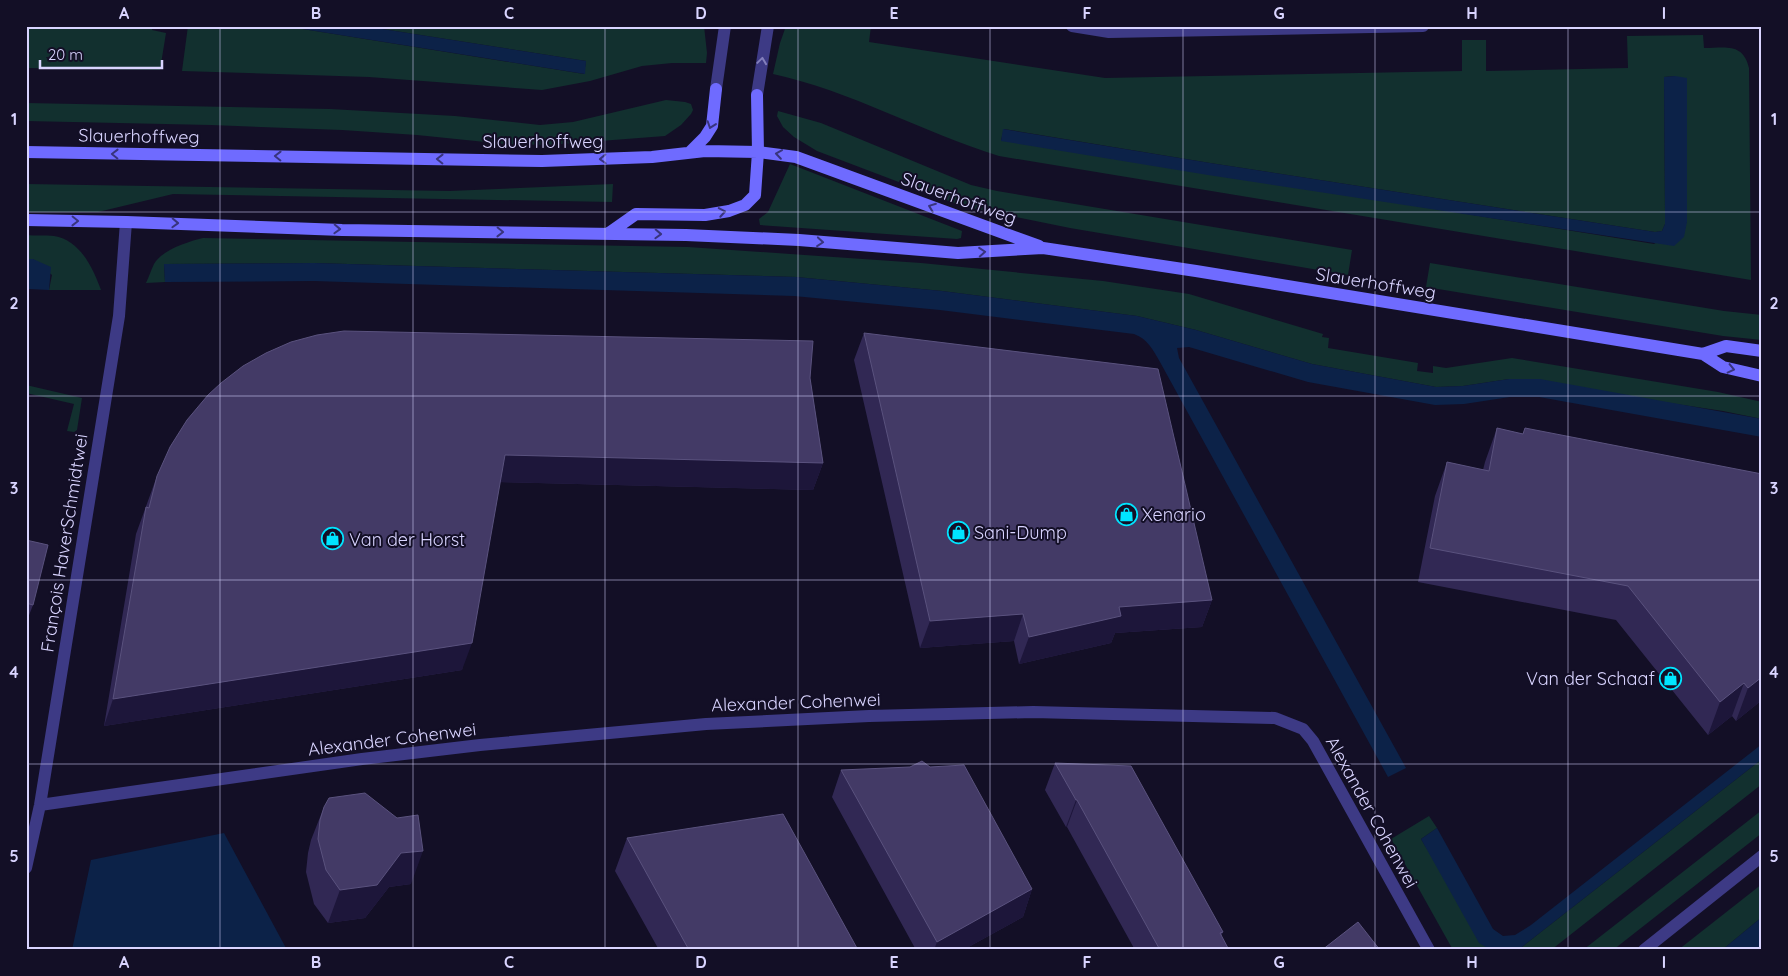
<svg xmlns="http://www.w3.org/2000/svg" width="1788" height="976" font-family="Quicksand,sans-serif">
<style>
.green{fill:#12302f;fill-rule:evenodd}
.water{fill:#0c2248}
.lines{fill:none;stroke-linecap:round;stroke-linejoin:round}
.street{stroke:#3d3a85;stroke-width:12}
.secondary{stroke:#6f6bff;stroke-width:12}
.wall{fill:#312854}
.shaded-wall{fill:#1d163a}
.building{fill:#433a66;stroke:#5a527e}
.oneway{stroke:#837fbc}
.oneway2{stroke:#38347d}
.grid{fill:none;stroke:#d9d4ff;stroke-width:1;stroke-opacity:0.55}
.labels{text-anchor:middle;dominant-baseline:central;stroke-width:4;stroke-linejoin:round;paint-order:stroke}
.street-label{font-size:18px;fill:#d9d4ff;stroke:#130f26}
.poi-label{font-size:18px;fill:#d9d4ff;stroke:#130f26;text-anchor:start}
.neatline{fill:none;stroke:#d9d4ff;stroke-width:2}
.grid-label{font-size:16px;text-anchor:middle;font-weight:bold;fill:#d9d4ff}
</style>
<rect width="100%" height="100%" fill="#130f26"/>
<path class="green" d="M26 26H152V30L166 33 160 70 26 68Z
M188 26H284L584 74 586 61 363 26H704L707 53 706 63H672L642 66 590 81 542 90 369 77 182 71Z
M786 26H871L869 42 1105 78 1462 71V40H1486V71L1628 68 1627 36 1703 35 1704 48C1725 48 1743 42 1749 68L1751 280 999 156C922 132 851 91 773 74L780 43ZM1675 76 1686 163 1687 222 1654 244 1001 140 1004 129 1210 163 1655 232 1662 231 1665 224V211L1664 77Z
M666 100 685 102 691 104 693 110 691 114 681 125 665 136 548 145 505 144 417 135 342 130 211 125 26 121V103L330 109 455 116 540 125 573 122Z
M778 111 821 123 971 185 997 191 1352 250 1348 275 1070 228 962 206 817 151 794 137 783 127 777 116Z
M790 164 962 231 961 238 957 239 760 225 759 219 768 212Z
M26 184 450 191 613 184 612 202 173 194 98 212H26Z
M26 235C35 236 45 235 54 236 80 240 93 268 101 290H49L52 275 33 259H26Z
M203 238 688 247 921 263 1103 281 1189 294 1323 334 1322 337 1329 338 1328 348 1418 363 1417 371 1433 373V366L1446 368 1512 358 1718 392 1762 402V419L1723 411 1509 379 1463 386 1436 387 1312 364 1196 330 1137 316 942 291 796 277 314 263 164 264 165 282 146 283C149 277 151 270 154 264 162 250 187 242 203 238Z
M1430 263 1724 311 1762 315V340L1723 336 1426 287Z
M26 385 82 398 77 430 74 432 67 431 74 404 26 393Z
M1762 759V784L1551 950H1518Z
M1762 810V833L1613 950H1583Z
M1429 816 1437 828 1421 839 1488 949 1491 950H1453L1391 839Z
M1762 884V917L1722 950H1678Z"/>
<path class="water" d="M284 26H363L586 61 585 74Z
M1675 76 1687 78V222L1684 237 1674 246 1208 175 1001 141 1003 129 1210 163 1655 232 1662 231 1665 224V211L1664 77Z
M26 259H33L51 267 49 290 29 289 26 291Z
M314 263 796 277 942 291 1137 316 1196 330 1312 364 1436 387 1463 386 1509 379H1540L1762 419V437L1539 397H1510L1464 404 1435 405 1308 382 1189 347 1177 348 1179 358 1406 768 1388 777 1160 362C1153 350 1148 339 1134 334L940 310 794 296 314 281 165 282 164 264Z
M1762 744V759L1518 950H1491L1479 943 1421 839 1437 828 1493 929 1503 936 1515 935 1531 925Z
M224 833 287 950H72L91 860Z
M1762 917 1761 950H1722Z"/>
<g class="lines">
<path class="street" d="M1072 26 1109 32 1423 26
M716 89 725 26
M757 95 768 26
M40 805 362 759 480 745 706 724 869 716 1033 712 1275 718 1303 729 1313 741 1429 950
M26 868 40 805 119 316 126 222
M1644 950 1762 856"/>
<path class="secondary" d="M26 152 542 161 652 157 705 151 758 152 796 157 1039 246
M689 153 705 137 712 126 716 89
M26 220 126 222 342 230 686 235 799 240 958 253 1043 248 1196 271 1703 354 1723 367 1762 376
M609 233 636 214 705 215 729 211 745 205 755 195 758 152 757 95
M1703 354 1726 346 1762 351"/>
</g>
<path class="wall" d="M864 333 1212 600 1202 627 1115 633 1111 643 1019 664 1014 641 920 648 854 360Z
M810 378 823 463 813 490 500 482 462 670 104 726 136 534 157 476Z
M1497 428 1523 434 1525 428 1762 700 1736 721 1732 716 1708 735 1616 620 1418 582 1435 496 1447 462 1483 470 1485 462Z
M26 540 33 605 26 623Z
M1055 763 1223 932 1221 936 1229 950H1135L1067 827H1066L1045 790Z
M841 770 1032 889 1023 917 963 950H916L832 797Z
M324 807 411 884 389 887 365 918 328 923 314 904 306 872 308 853 311 840Z
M627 838 858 950H659L615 871Z"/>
<path class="shaded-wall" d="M505 455 823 463 813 490 495 482Z
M1212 600 1202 627 1115 633 1111 643 1019 664 1029 637 1119 607Z
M1023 614 1014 641 920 648 930 621Z
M472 643 462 670 104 726 113 699Z
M1762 677V700L1736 721 1748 688Z
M1744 683 1732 716 1708 735 1720 702Z
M1076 800H1077L1067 827H1066Z
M423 851 411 884 389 887 365 918 328 923 340 890 401 853Z
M1032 889 1023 917 963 950H934L937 942Z"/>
<path class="building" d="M344 331 813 341 810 378 823 463 505 455 472 643 113 699 146 507 149 508 157 476 170 447 187 420 208 395 221 383 243 366 266 353 291 342 317 335Z
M864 333 1158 369 1212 600 1119 607 1121 616 1029 637 1023 614 930 621Z
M1497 428 1523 434 1525 428 1762 474V677L1748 688 1744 683 1720 702 1628 586 1430 548 1447 462 1489 471Z
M26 540 48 545 33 605 26 603Z
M922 761 930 767 964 765 1032 889 937 942 841 770 910 767Z
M1055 763 1131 766 1223 932 1220 933 1229 950H1160L1077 800H1076Z
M365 793 397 818 418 815 423 851 401 853 377 885 340 890 326 870 318 839 320 820 324 807 329 798Z
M783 814 858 950H689L627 838Z
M1358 922 1380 950H1322Z"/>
<defs><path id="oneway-chevron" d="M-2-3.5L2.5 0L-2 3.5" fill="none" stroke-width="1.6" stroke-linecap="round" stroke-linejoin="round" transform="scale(1.25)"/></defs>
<use class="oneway" href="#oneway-chevron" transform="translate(762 61) rotate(-82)"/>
<g class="oneway2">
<use href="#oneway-chevron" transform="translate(711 125) rotate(109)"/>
<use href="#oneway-chevron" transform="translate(115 154) rotate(-179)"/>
<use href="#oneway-chevron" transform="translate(779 154) rotate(-172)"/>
<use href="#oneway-chevron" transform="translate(278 156) rotate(-179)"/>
<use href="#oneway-chevron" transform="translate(440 159) rotate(-179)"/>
<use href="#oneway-chevron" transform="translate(603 159) rotate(178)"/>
<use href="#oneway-chevron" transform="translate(932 207) rotate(-159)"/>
<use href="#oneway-chevron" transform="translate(722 212) rotate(-10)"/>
<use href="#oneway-chevron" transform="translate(75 221) rotate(1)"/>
<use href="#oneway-chevron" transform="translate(175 223) rotate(2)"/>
<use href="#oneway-chevron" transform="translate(337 229) rotate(2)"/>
<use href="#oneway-chevron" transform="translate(500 232) rotate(1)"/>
<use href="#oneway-chevron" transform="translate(658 234) rotate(2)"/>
<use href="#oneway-chevron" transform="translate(820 242) rotate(5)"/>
<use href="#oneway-chevron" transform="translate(982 252) rotate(-4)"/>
<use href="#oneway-chevron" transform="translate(1731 369) rotate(13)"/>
</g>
<path class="grid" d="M220 26V950M413 26V950M605 26V950M798 26V950M990 26V950M1183 26V950M1375 26V950M1568 26V950M26 212H1762M26 396H1762M26 580H1762M26 764H1762"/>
<defs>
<symbol id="shop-ring" viewBox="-11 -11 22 22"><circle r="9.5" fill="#130f26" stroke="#00e5ff" stroke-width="1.5"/><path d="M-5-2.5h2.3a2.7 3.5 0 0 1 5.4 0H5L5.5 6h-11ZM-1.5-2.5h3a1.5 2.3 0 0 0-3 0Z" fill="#00e5ff"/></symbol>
</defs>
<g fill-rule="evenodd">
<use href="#shop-ring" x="1114" y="502" width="25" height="25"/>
<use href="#shop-ring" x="946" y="520" width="25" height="25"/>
<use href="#shop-ring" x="320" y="526" width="25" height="25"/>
<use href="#shop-ring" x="1658" y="666" width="25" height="25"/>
</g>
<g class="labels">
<g class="street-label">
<text transform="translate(139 136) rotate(1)">Slauerhoffweg</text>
<text x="543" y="141">Slauerhoffweg</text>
<text transform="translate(959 198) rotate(20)">Slauerhoffweg</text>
<text transform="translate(1376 283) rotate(9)">Slauerhoffweg</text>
<text transform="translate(64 543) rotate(-81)">François HaverSchmidtwei</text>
<text transform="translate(796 702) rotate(-2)">Alexander Cohenwei</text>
<text transform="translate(392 739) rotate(-7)">Alexander Cohenwei</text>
<text transform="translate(1372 812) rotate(61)">Alexander Cohenwei</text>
</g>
<g class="poi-label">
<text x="1142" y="514">Xenario</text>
<text x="974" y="532">Sani-Dump</text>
<text x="349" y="539">Van der Horst</text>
<text x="1655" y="678" text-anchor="end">Van der Schaaf</text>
</g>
</g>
<rect width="1788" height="976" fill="none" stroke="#130f26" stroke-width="55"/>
<path d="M40 60v8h122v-8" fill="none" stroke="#d9d4ff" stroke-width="2.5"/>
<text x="48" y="60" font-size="15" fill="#d9d4ff" stroke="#130f26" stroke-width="4" paint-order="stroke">20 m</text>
<rect x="28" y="28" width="1732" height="920" class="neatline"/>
<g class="grid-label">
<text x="124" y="19">A</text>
<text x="316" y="19">B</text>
<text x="509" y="19">C</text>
<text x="701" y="19">D</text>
<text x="894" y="19">E</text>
<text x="1087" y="19">F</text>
<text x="1279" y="19">G</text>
<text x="1472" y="19">H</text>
<text x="1664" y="19">I</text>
<text x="14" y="125">1</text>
<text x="1774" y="125">1</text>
<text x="14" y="309">2</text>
<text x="1774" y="309">2</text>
<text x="14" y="494">3</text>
<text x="1774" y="494">3</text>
<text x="14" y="678">4</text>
<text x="1774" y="678">4</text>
<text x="14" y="862">5</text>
<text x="1774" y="862">5</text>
<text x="124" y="968">A</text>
<text x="316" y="968">B</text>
<text x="509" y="968">C</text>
<text x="701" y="968">D</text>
<text x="894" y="968">E</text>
<text x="1087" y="968">F</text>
<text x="1279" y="968">G</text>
<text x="1472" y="968">H</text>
<text x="1664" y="968">I</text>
</g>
</svg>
